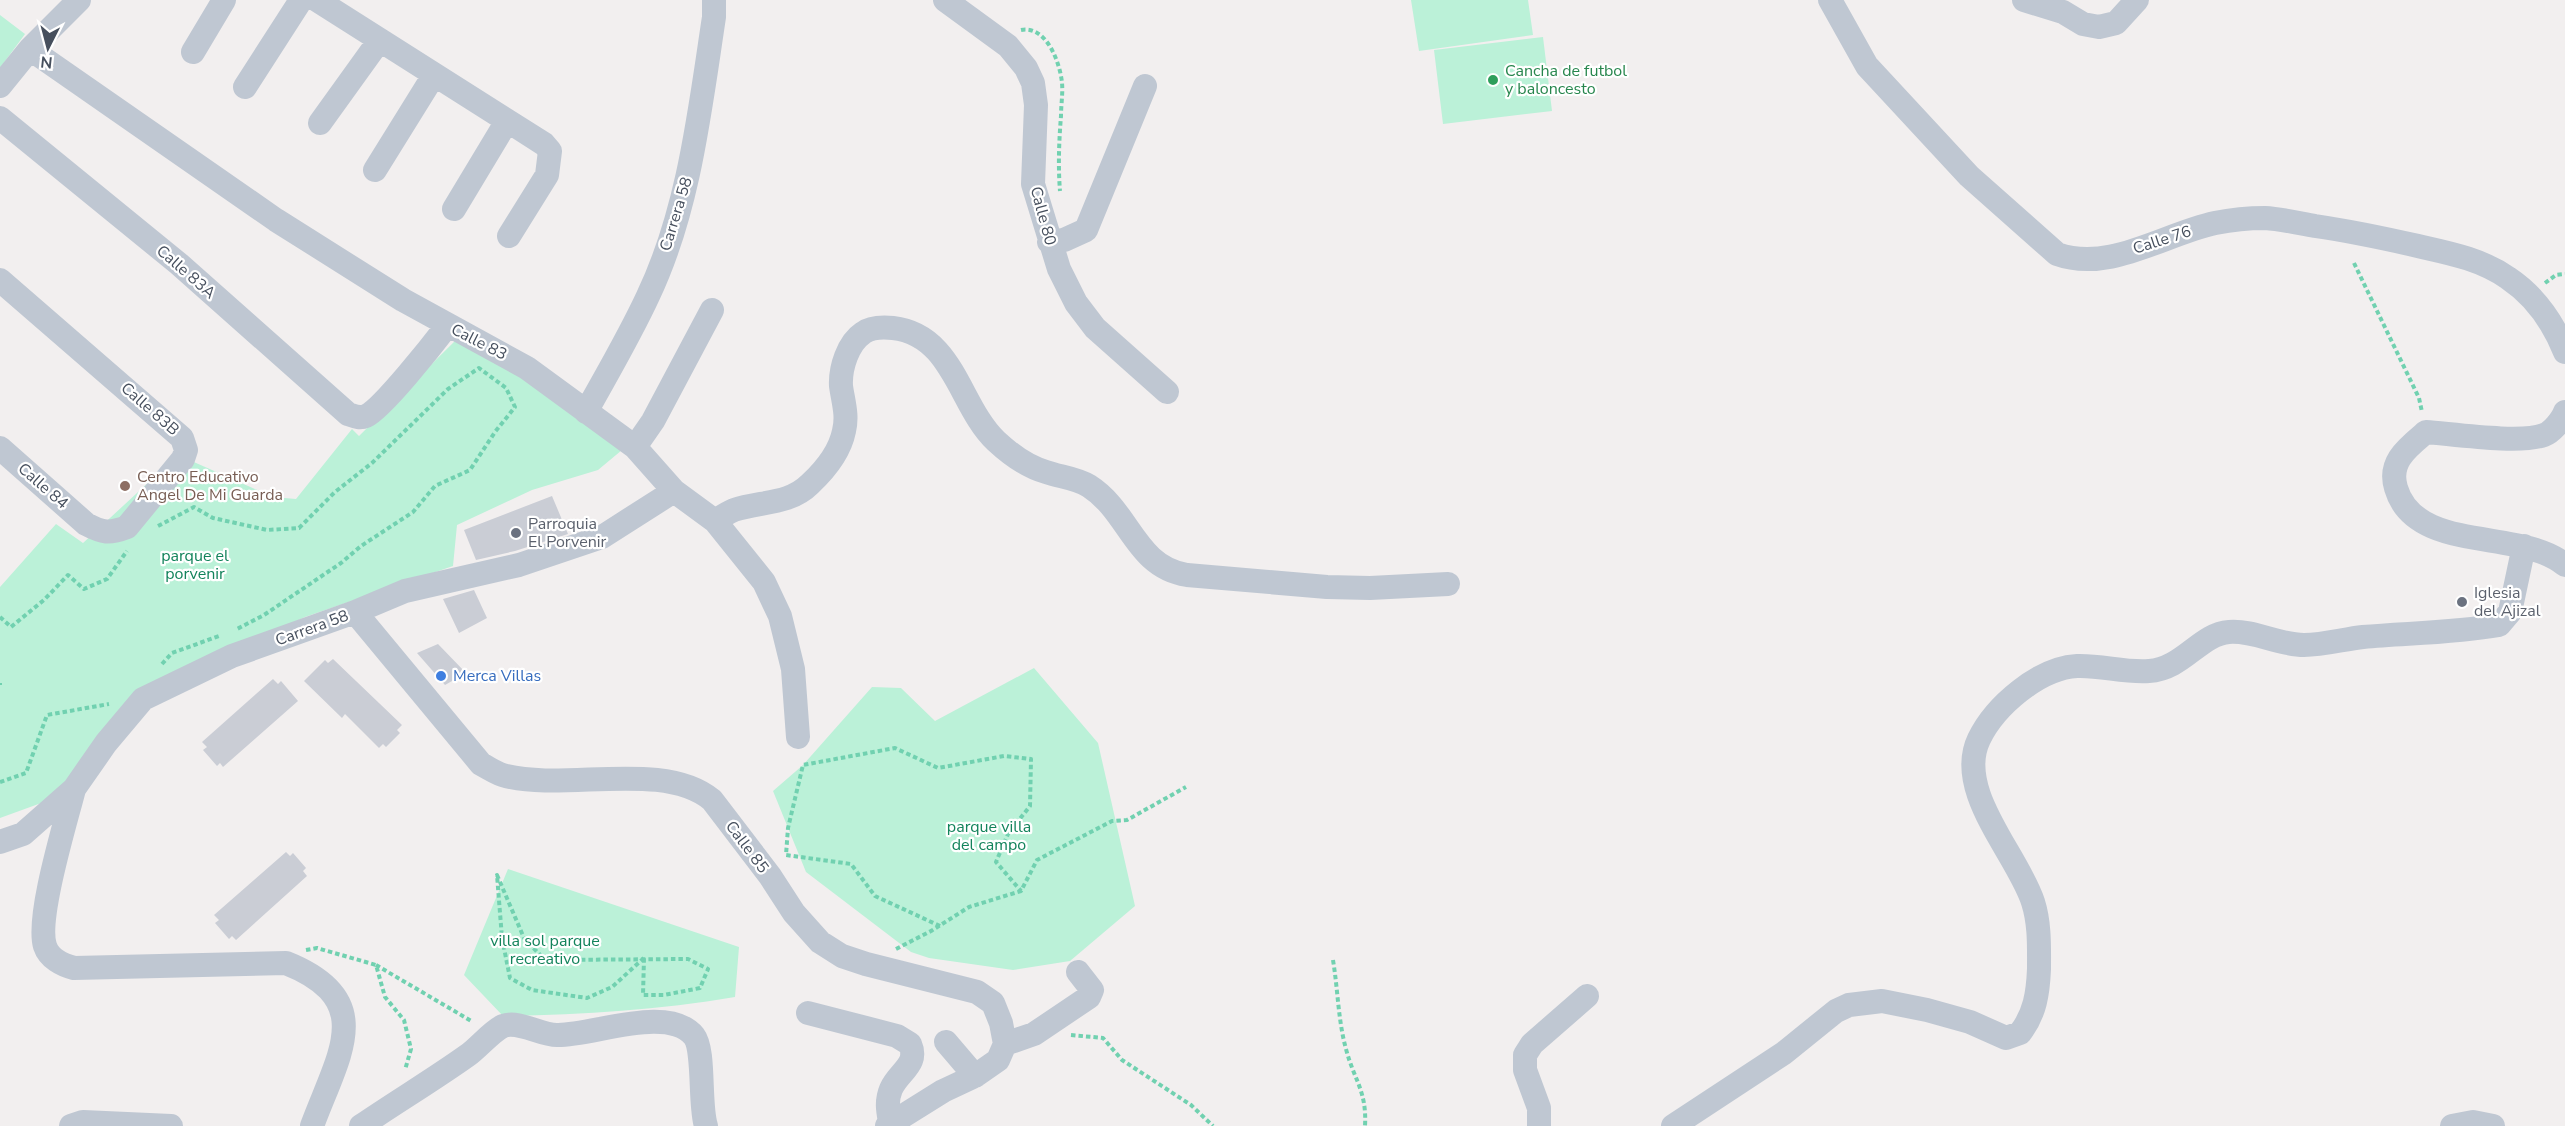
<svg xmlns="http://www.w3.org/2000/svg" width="2565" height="1126" font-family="'Nunito Sans',sans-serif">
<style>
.green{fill:#bbf1d8}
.building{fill:#cacdd5}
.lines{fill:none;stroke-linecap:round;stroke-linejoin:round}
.path{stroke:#71d1b0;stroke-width:4;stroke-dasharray:4.5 3;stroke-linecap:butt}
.minor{stroke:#bfc7d2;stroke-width:24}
.leisure-dot{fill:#2e9e5b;stroke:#fff;stroke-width:2}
.education-dot{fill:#8d6e63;stroke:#fff;stroke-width:2}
.worship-dot{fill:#6b7280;stroke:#fff;stroke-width:2}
.shop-dot{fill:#3f7fe0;stroke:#fff;stroke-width:2}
.labels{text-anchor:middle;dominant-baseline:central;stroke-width:4.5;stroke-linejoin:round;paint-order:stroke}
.leisure-label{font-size:16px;fill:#27864d;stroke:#fff;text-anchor:start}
.street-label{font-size:16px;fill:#464f5d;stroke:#fff}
.education-label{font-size:16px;fill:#785e54;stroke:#fff;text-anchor:start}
.worship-label{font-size:16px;fill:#5b616d;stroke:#fff;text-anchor:start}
.park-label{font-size:16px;fill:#12835b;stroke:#fff}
.shop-label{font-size:16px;fill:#366cbe;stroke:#fff;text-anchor:start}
</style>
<rect width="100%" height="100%" fill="#f2efef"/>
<path class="green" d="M1411 0H1528L1533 35 1419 51Z
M0 15 25 34 0 68Z
M1543 37 1552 111 1443 124 1434 50Z
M458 338 539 380 622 450 598 470 532 490 457 525 453 566 305 617 136 697 66 794 0 818V587L56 524 83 543 178 455 273 497 296 499 352 429 359 436Z
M1034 668 1098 743 1135 906 1070 961 1013 970 929 958 911 952 806 872 773 791 803 765 872 687 901 688 935 721Z
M508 869 739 947 735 997C658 1010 581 1015 503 1016L464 975Z"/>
<path class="building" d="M552 496 568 534 515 551 476 560 464 530Z
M474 590 487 618 459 633 443 599Z
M438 644 466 673 445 685 417 653Z
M333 659 402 725 397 730 400 733 386 747 383 744 379 748 345 714 342 718 304 681 325 660 328 663Z
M273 679 278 684 281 681 298 701 223 767 220 763 217 766 203 750 207 747 202 742Z
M286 852 290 856 293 853 306 868 303 871 307 876 236 940 232 936 229 939 215 923 219 920 214 915Z"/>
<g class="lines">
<path class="path" d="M1021 30C1046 25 1060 62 1062 83 1063 93 1061 105 1061 116 1059 141 1058 166 1060 191
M2354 263 2419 398 2422 412
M2545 283 2556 275 2565 274
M158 526 194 507 213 518 267 530 299 528 335 492 372 463 448 389 479 368 506 388 515 407 495 432 470 470 435 486 413 512 361 546 341 563 264 615 237 629
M0 617 11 627 44 600 68 575 84 589 107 579 127 551
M162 664 172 653 219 636
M0 683V685
M0 782 26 773 47 715 109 704
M940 926 875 896 851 864 786 855 788 828 803 765 895 748 938 768 1004 756 1031 759 1030 806 1008 834 996 862 1021 891
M896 949 931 931 969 907 1021 891 1037 860 1112 821 1127 820 1186 787
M306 950 317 948 376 965 385 997 404 1020 411 1049 405 1070
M644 958 612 987 587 998 532 990 510 978 502 938 497 875 524 938 545 960 688 959 708 969 700 988 664 995H643L644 958
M1333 960C1338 990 1338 1020 1346 1049 1354 1080 1367 1091 1365 1126
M376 965 473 1022
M1071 1035 1103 1038 1122 1060 1191 1105 1213 1126"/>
<path class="minor" d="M317 0 544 144 550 151 547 175 509 236
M945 0 1008 46 1026 68 1033 83 1036 105 1033 184 1059 269 1076 303 1095 328 1167 392
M1830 0 1867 66 1969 176 2057 254C2109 273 2164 234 2215 223 2230 220 2250 218 2265 218 2281 219 2298 223 2315 226 2349 231 2383 238 2418 246 2449 253 2481 259 2508 278 2535 296 2553 322 2565 352
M2024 0 2063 12 2083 24 2099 27 2116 23 2137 0
M30 49 276 220 403 300 527 368 635 447 674 491 715 521 764 582 780 616 793 669 798 737
M193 52 224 0
M0 86 30 49 79 0
M245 87 301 0
M0 118 179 264 348 414C354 416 359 419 366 416 382 409 434 343 447 326
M320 123 379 41
M375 170 434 75
M454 209 507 121
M1049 242 1064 240 1086 230 1145 86
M0 280 182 438 186 450 183 459 127 527C109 534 103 533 86 524L0 448
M586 412C607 374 630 335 648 296 689 210 700 109 714 17V0
M2565 412C2562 420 2552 432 2544 435 2521 444 2453 434 2426 432 2407 448 2388 462 2396 488 2415 554 2522 528 2565 565
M635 447 653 421 712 310
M715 521C721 517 727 513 734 510 760 501 789 505 810 484 825 470 840 451 844 431 848 415 843 401 841 386 840 368 848 343 863 333 871 327 883 327 893 328 954 335 959 406 996 441 1010 454 1028 467 1046 472 1060 477 1076 478 1089 486 1130 512 1135 567 1187 575L1327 587 1370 588 1448 584
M355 612 481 764C489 768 497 774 506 776 566 791 664 760 712 800L770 876 794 913 820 942 842 956 866 964 977 992 993 1003 1001 1023 1005 1044 998 1060 975 1076 943 1091 887 1126
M74 789C66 821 36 918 45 946 49 958 62 965 74 968L286 963C379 1000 338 1055 312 1126
M0 842 23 834 74 789 106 743 143 699 232 656 355 612 405 591 519 565 602 537 674 491
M808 1013 897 1036 910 1044C919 1065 899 1071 891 1089 886 1101 888 1111 890 1122
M946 1042 975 1076
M1005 1044 1034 1034 1089 997 1092 990 1078 972
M71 1126 83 1122 171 1126
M361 1126C396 1102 433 1080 468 1055 478 1048 492 1031 503 1026 519 1020 540 1035 557 1035 592 1036 668 1004 694 1036 705 1050 699 1105 706 1126
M1539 1126V1108L1525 1070V1055L1532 1044 1587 996
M1673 1126 1784 1053 1836 1011 1849 1005 1882 1001 1927 1010 1970 1022 2006 1038 2020 1033C2035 1014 2038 993 2039 969 2039 947 2040 924 2033 902 2018 855 1954 791 1979 739 1995 706 2039 668 2077 666 2101 665 2125 673 2149 671 2183 669 2200 634 2229 632 2254 630 2278 645 2304 645 2324 645 2344 639 2363 637 2408 633 2454 633 2499 625L2510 612 2524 546
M2452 1126 2473 1122 2493 1126"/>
</g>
<circle class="leisure-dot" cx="1493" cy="80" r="6"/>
<circle class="education-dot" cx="125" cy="486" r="6"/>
<g class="worship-dot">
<circle cx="516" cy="533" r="6"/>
<circle cx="2462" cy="602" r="6"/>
</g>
<circle class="shop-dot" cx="441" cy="676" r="6"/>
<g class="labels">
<g class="leisure-label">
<text x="1505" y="71">Cancha de futbol<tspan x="1505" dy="18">y baloncesto</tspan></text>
</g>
<g class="street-label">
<text transform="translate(676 214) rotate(-73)">Carrera 58</text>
<text transform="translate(1043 216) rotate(75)">Calle 80</text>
<text transform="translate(2162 240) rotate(-18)">Calle 76</text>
<text transform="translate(186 272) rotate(41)">Calle 83A</text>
<text transform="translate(479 342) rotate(27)">Calle 83</text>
<text transform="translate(150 409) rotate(41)">Calle 83B</text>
<text transform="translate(43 486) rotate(41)">Calle 84</text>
<text transform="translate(312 628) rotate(-20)">Carrera 58</text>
<text transform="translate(747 847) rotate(53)">Calle 85</text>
</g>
<g class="education-label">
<text x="137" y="477">Centro Educativo<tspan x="137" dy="18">Angel De Mi Guarda</tspan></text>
</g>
<g class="worship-label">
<text x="528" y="524">Parroquia<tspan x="528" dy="18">El Porvenir</tspan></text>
<text x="2474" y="593">Iglesia<tspan x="2474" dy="18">del Ajizal</tspan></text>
</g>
<g class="park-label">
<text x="195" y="556">parque el<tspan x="195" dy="18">porvenir</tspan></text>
<text x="989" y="827">parque villa<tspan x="989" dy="18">del campo</tspan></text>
<text x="545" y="941">villa sol parque<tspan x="545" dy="18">recreativo</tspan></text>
</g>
<g class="shop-label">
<text x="453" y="676">Merca Villas</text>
</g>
</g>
<g transform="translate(48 48) rotate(186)" stroke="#ffffff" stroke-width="4.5" paint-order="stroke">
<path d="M0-4.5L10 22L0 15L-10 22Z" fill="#464f5d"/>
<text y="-9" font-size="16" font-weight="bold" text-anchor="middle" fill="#464f5d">N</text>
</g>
</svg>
